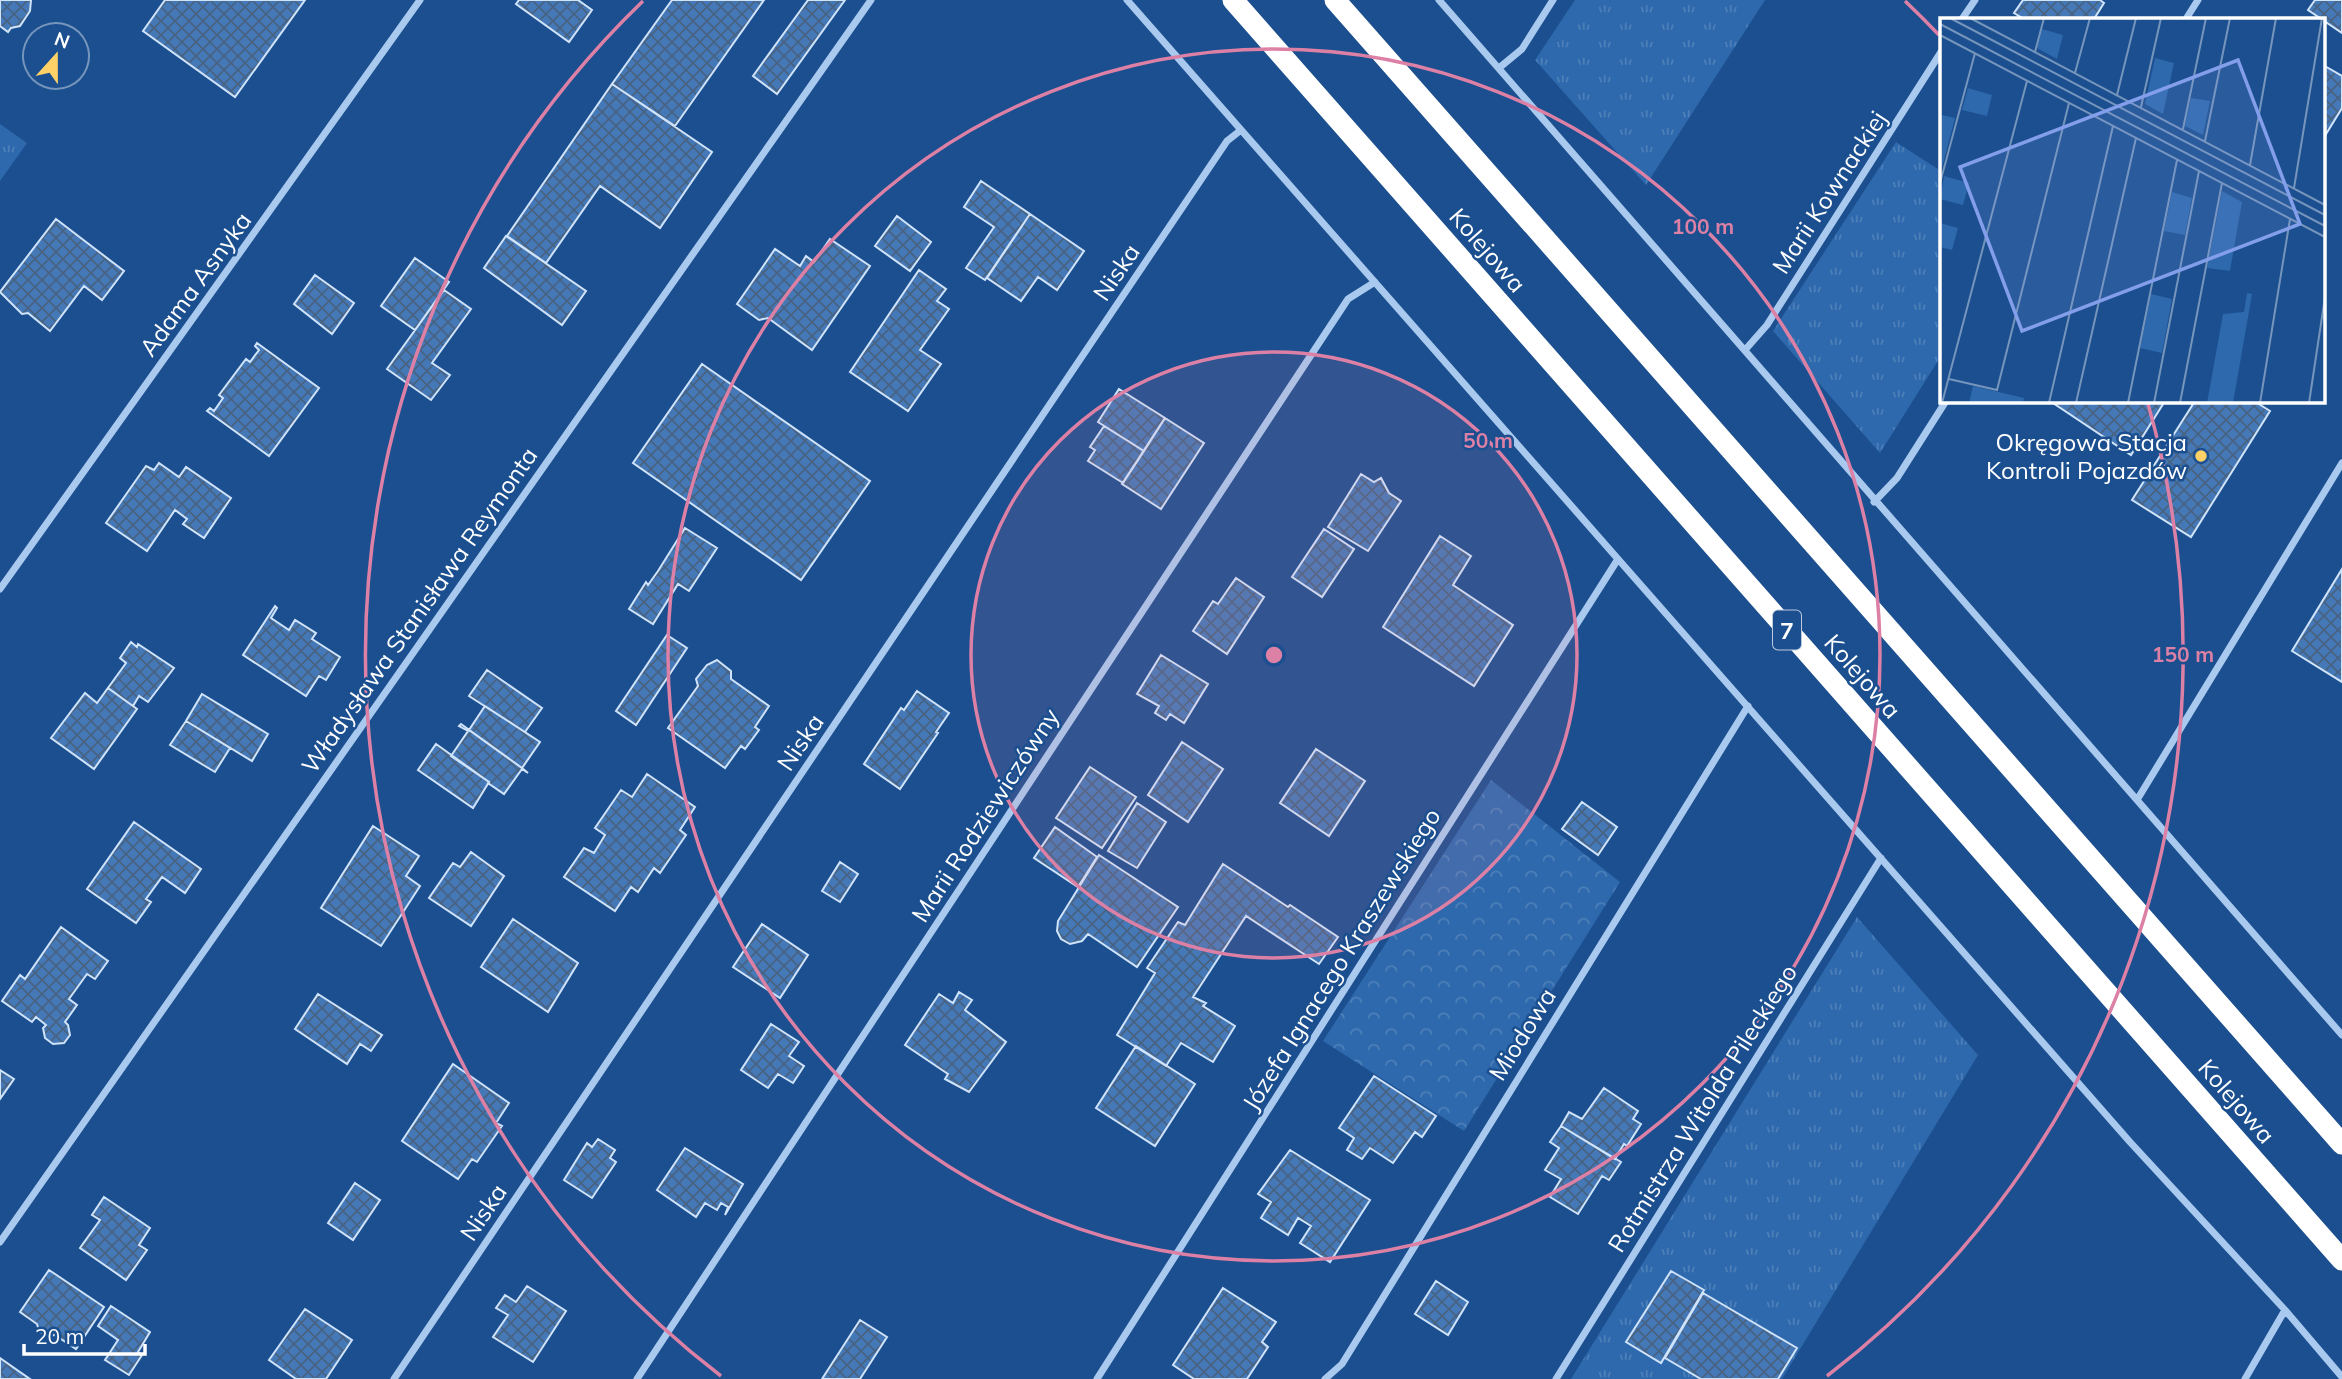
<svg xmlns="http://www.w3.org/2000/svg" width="2342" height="1379" font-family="Mulish,sans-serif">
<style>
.grass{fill:url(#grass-tufts)}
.forest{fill:url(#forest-crowns)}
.building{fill:url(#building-cross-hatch);stroke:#cfe3fa;stroke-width:2}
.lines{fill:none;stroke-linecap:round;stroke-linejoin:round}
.street{stroke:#a9c9ee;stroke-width:7}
.highway{stroke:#fff;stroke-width:21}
.ring{fill:none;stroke:#dd80a5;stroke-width:3.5}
.poi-dot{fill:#ffd166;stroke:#1b4f8f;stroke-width:2.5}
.labels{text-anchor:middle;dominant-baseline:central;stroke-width:5;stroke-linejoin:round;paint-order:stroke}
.shield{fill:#1b4f8f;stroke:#bbcadd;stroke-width:2}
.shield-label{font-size:23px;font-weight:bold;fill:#fff}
.street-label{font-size:24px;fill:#fff;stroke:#1b4f8f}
.poi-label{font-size:24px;fill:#fff;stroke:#1b4f8f;text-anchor:end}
.inset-road{fill:none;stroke:#7695bc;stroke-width:2}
.view{fill:#839eea;fill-opacity:0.15;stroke:#839eea;stroke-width:3.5}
.inset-edge{fill:none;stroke:#fff;stroke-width:3.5}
.centre{fill:#dd80a5;stroke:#1b4f8f;stroke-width:3.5}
.ring-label{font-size:21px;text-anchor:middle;font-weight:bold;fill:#dd80a5;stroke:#1b4f8f;stroke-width:5;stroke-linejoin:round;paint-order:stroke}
</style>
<defs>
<pattern id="grass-tufts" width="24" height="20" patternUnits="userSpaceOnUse" patternTransform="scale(1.75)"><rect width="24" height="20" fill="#2e69ad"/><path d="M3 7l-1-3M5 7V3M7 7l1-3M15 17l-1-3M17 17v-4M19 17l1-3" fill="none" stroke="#4d80b9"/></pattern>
<pattern id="forest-crowns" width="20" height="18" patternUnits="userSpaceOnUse" patternTransform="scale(1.75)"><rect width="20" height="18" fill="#2e69ad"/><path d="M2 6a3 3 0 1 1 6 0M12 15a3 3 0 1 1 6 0" fill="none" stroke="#4d80b9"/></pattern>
<pattern id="building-cross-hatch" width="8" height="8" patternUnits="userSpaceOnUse" patternTransform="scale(1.75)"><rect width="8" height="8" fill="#4478b7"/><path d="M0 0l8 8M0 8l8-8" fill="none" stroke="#486282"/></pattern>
</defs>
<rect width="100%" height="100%" fill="#1b4f8f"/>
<path class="grass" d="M1575 0H1765L1646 185 1535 60Z
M0 124 27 143 0 181Z
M1896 142 1941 171V356L1880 453 1773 331Z
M1857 917 1978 1055 1782 1379H1571Z"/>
<path class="forest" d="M1491 780 1620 882 1464 1131 1323 1041Z"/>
<path class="building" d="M0 0H31L30 11 20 26 11 28 8 32 0 26Z
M165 0H305L235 97 143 31Z
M519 0H578L592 10 569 42 516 4Z
M672 0H764L675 126 612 84Z
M808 0H845L777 94 753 76Z
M2023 0H2100L2104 3 2094 19H2024L2014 13Z
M2315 0H2342V33L2308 10Z
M2323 65 2342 76V108L2323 139Z
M612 84 712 152 660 228 600 186 546 263 507 236Z
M981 181 1030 214 985 280 966 268 994 227 964 207Z
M1030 214 1084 251 1057 290 1038 277 1021 301 987 278Z
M897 216 931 242 910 271 875 246Z
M56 219 124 271 102 300 84 286 50 331 28 313 22 314 0 292Z
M506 236 586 291 562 325 484 268Z
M830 239 870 266 812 350 768 318 759 320 737 304 775 249 800 266 806 256 814 262Z
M415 258 449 282 415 330 381 306Z
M919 270 946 289 937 301 949 309 920 350 941 364 908 411 850 372Z
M315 275 354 303 332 334 294 304Z
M444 290 471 309 432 363 450 375 431 400 387 369Z
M257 343 319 388 269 456 207 411 210 408 214 411 223 398 219 395 246 359 250 362 259 350 255 346Z
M702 364 870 481 801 580 633 463Z
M1119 389 1165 418 1144 451 1098 422Z
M2050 401H2165L2131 455Z
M2195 401H2254L2270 411 2191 537 2132 500Z
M1165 418 1204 443 1161 509 1122 484Z
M1104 426 1144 451 1123 483 1088 461 1095 450 1090 447Z
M159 463 179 477 186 467 231 498 204 538 183 524 187 519 175 510 147 551 106 523 146 466 154 470Z
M1361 474 1374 482 1381 478 1389 493 1401 501 1368 551 1328 527Z
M685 528 717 548 689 591 678 584 653 624 629 609 646 582 648 585 658 571Z
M1324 529 1354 549 1322 597 1292 577Z
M1440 536 1471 556 1453 585 1513 625 1474 686 1383 627Z
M2342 569V682L2292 651Z
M1236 578 1264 597 1227 654 1193 631 1213 601 1218 604Z
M275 606 277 608 271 618 289 630 295 620 316 633 312 639 340 657 326 680 319 676 306 696 243 655Z
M667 635 687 648 636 725 616 711Z
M131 642 137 647 138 644 174 668 148 702 139 696 133 706 108 688 126 663 120 658Z
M1161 655 1208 684 1184 723 1170 714 1166 720 1155 713 1159 706 1137 694Z
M717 660 731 671V679L769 706 755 727 759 730 745 749 741 746 725 768 668 728 698 686 696 679 707 665Z
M487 670 542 708 525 732 469 696Z
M108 688 137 709 94 769 51 738 85 693 97 703Z
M917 691 949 713 936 732 938 733 900 789 864 764 901 708 904 710Z
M202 694 268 734 252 761 186 721Z
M485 706 540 742 522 768 469 730Z
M186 721 230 748 215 772 170 745Z
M461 724 522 768 528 773 522 769 504 794 488 783 489 782 451 756 468 731 459 726Z
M1182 742 1223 769 1188 822 1148 795Z
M436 744 489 782 473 808 418 770Z
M1316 749 1365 781 1329 836 1280 803Z
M1090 767 1136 797 1102 848 1056 818Z
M647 774 695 807 680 830 686 835 660 873 654 868 638 892 631 887 615 911 564 877 584 848 594 853 605 835 595 828 621 790 632 797Z
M1582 802 1617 827 1598 855 1562 829Z
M1137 803 1166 822 1137 868 1108 851Z
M134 822 201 869 185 893 162 877 146 899 151 902 136 923 87 889Z
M373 826 419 856 406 876 420 886 381 946 321 908Z
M1055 827 1097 857 1078 887 1034 858Z
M471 852 504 876 471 926 429 898 453 863 460 867Z
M1099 855 1178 907 1137 967 1088 934 1082 941 1070 944 1061 939 1057 931 1058 921Z
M840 862 858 874 840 902 822 891Z
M1223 864 1288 907 1290 905 1338 937 1319 964 1246 916 1193 997 1206 1003 1203 1006 1235 1026 1213 1062 1181 1043 1166 1066 1117 1035 1155 973 1147 968 1178 922 1185 925Z
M513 919 578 963 548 1012 481 967Z
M762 924 808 955 780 998 733 967Z
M61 927 108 961 95 979 87 974 69 999 77 1005 65 1022 68 1025 70 1035 64 1043 53 1044 45 1038 43 1028 46 1025 36 1017 32 1022 2 1001 20 975 25 979Z
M959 992 972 1000 965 1010 1006 1042 969 1092 945 1079 948 1074 905 1045 939 994 953 1003Z
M318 994 382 1035 371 1051 360 1044 347 1064 295 1029Z
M771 1024 799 1042 789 1056 804 1066 793 1083 778 1074 768 1088 741 1070Z
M1136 1046 1195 1084 1155 1146 1096 1108Z
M453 1064 509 1103 496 1123 502 1126 477 1162 472 1159 458 1179 402 1141Z
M0 1070 14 1079 0 1099Z
M1374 1076 1436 1116 1422 1137 1415 1132 1393 1163 1370 1148 1362 1159 1347 1150 1354 1138 1339 1128Z
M1604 1088 1638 1111 1633 1119 1641 1124 1627 1146 1624 1144 1615 1159 1561 1126 1569 1112 1582 1119Z
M1561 1126 1621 1162 1609 1180 1602 1176 1578 1214 1550 1197 1561 1179 1545 1170 1559 1148 1550 1142Z
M598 1139 615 1150 610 1158 616 1162 592 1198 564 1180 587 1143 592 1147Z
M685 1148 743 1184 725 1215 728 1207 721 1203 717 1210 705 1203 696 1217 657 1190Z
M1290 1150 1370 1200 1330 1262 1300 1243 1311 1226 1298 1218 1288 1235 1261 1218 1271 1202 1258 1194Z
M355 1183 380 1200 353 1240 328 1223Z
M104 1197 150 1228 139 1245 147 1250 126 1280 80 1248 100 1220 92 1215Z
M49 1270 104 1307 76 1349 55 1335 47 1336 39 1331 37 1324 20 1312Z
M1671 1271 1704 1290 1661 1363 1626 1342Z
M1436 1281 1468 1302 1448 1335 1415 1314Z
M527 1286 566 1311 533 1362 493 1337 508 1315 496 1308 505 1295 516 1302Z
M1223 1288 1276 1322 1262 1342 1268 1347 1247 1379H1194L1173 1365Z
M1703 1293 1797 1348 1778 1379H1701L1665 1358Z
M111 1306 150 1332 138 1352 142 1355 129 1375 105 1360 118 1340 98 1326Z
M305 1309 352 1340 326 1379H296L269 1360Z
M860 1320 887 1337 860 1379H822Z
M0 1358 30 1379H0Z"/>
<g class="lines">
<path class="street" d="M1127 0 2130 1142 2285 1310 2342 1377
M1439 0 2342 1035
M1962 19 1975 0
M2186 19 2198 0
M1499 68 1522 49 1553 0
M1745 350 1767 325 1941 52
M1874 502 1897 478 1946 401
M0 589 420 0
M2137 800 2342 463
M0 1242 871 0
M394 1379 1227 141 1241 130
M637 1379 1348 299 1375 282
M1097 1379 1618 559
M1325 1379 1342 1364 1748 706
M1556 1379 1881 858
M2245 1379 2285 1310"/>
<path class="highway" d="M1233 0 2342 1260
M1335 0 2342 1144"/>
</g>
<circle cx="1274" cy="655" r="303" fill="#dd80a5" fill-opacity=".12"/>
<g class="ring">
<circle cx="1274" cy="655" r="303"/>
<circle cx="1274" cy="655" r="606"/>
<path d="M721 1376A909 909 0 0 1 643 1M1905 1A909 909 0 0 1 1939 35M2148 404A909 909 0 0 1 1827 1376"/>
</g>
<circle class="poi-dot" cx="2201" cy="456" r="7"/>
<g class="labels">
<rect class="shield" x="1773" y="610.5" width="28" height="39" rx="5"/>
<g class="shield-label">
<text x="1787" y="630">7</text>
</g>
<g class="street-label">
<text transform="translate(1829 192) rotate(-57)">Marii Kownackiej</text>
<text transform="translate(1488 250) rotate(49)">Kolejowa</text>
<text transform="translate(1116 272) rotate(-56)">Niska</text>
<text transform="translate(195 284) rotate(-54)">Adama Asnyka</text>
<text transform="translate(419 610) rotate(-55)">Władysława Stanisława Reymonta</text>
<text transform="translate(1863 676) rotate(49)">Kolejowa</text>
<text transform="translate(800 742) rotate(-56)">Niska</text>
<text transform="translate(985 815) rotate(-57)">Marii Rodziewiczówny</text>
<text transform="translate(1341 959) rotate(-58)">Józefa Ignacego Kraszewskiego</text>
<text transform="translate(1522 1034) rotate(-58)">Miodowa</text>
<text transform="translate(2237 1101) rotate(49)">Kolejowa</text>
<text transform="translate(1702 1108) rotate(-58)">Rotmistrza Witolda Pileckiego</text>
<text transform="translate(483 1212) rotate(-56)">Niska</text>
</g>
<g class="poi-label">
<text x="2187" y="442">Okręgowa Stacja<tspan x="2187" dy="28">Kontroli Pojazdów</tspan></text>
</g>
</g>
<g transform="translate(1940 18)">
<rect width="385" height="385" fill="#1b4f8f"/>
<path d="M102 11 123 17 117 41 97 30ZM215 40 234 45 223 96 205 86ZM28 70 52 77 47 98 22 92ZM251 80 270 83 263 117 245 108ZM2 97 15 100 0 157V106ZM4 158 29 165 23 187 0 181ZM282 173 302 184 290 253 267 250ZM307 275 312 276 293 385H267L283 296 304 294ZM33 368 84 380 83 385H29Z" fill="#2e69ad"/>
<path d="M232 174 252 180 245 217 224 213ZM0 205 18 210 12 232 0 229ZM211 276 232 281 222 335 200 330Z" fill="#2e69ad"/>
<path class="inset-road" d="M10 0 385 197M30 0 385 187M0 6 385 208M0 17 385 219M95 34 104 0M135 55 150 0M177 77 196 0M201 89 221 0M243 111 266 0M265 123 290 0M310 147 336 0M0 165 35 35M354 170 382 0M9 361 57 372 129 85M2 385 87 63M109 385 173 108M136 385 196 120M188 385 237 142M214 385 259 153M240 385 282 165M320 385 350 201M369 385 385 279"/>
<path class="view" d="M298 42 360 206 82 313 20 149Z"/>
<rect width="385" height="385" class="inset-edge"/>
</g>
<circle cx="1274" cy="655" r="10" class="centre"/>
<g class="ring-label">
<text x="1703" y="234">100 m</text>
<text x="1488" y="448">50 m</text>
<text x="2183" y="662">150 m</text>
</g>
<g transform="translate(56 56) rotate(21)"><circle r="33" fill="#1b4f8f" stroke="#7695bc" stroke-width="2"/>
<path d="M0-5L12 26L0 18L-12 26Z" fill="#ffd166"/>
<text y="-10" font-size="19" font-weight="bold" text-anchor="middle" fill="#ffffff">N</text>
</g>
<path d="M24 1344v10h121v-10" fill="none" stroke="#ffffff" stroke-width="3.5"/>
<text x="35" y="1344" font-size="21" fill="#ffffff" stroke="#1b4f8f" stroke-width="5" paint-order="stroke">20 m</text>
</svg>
